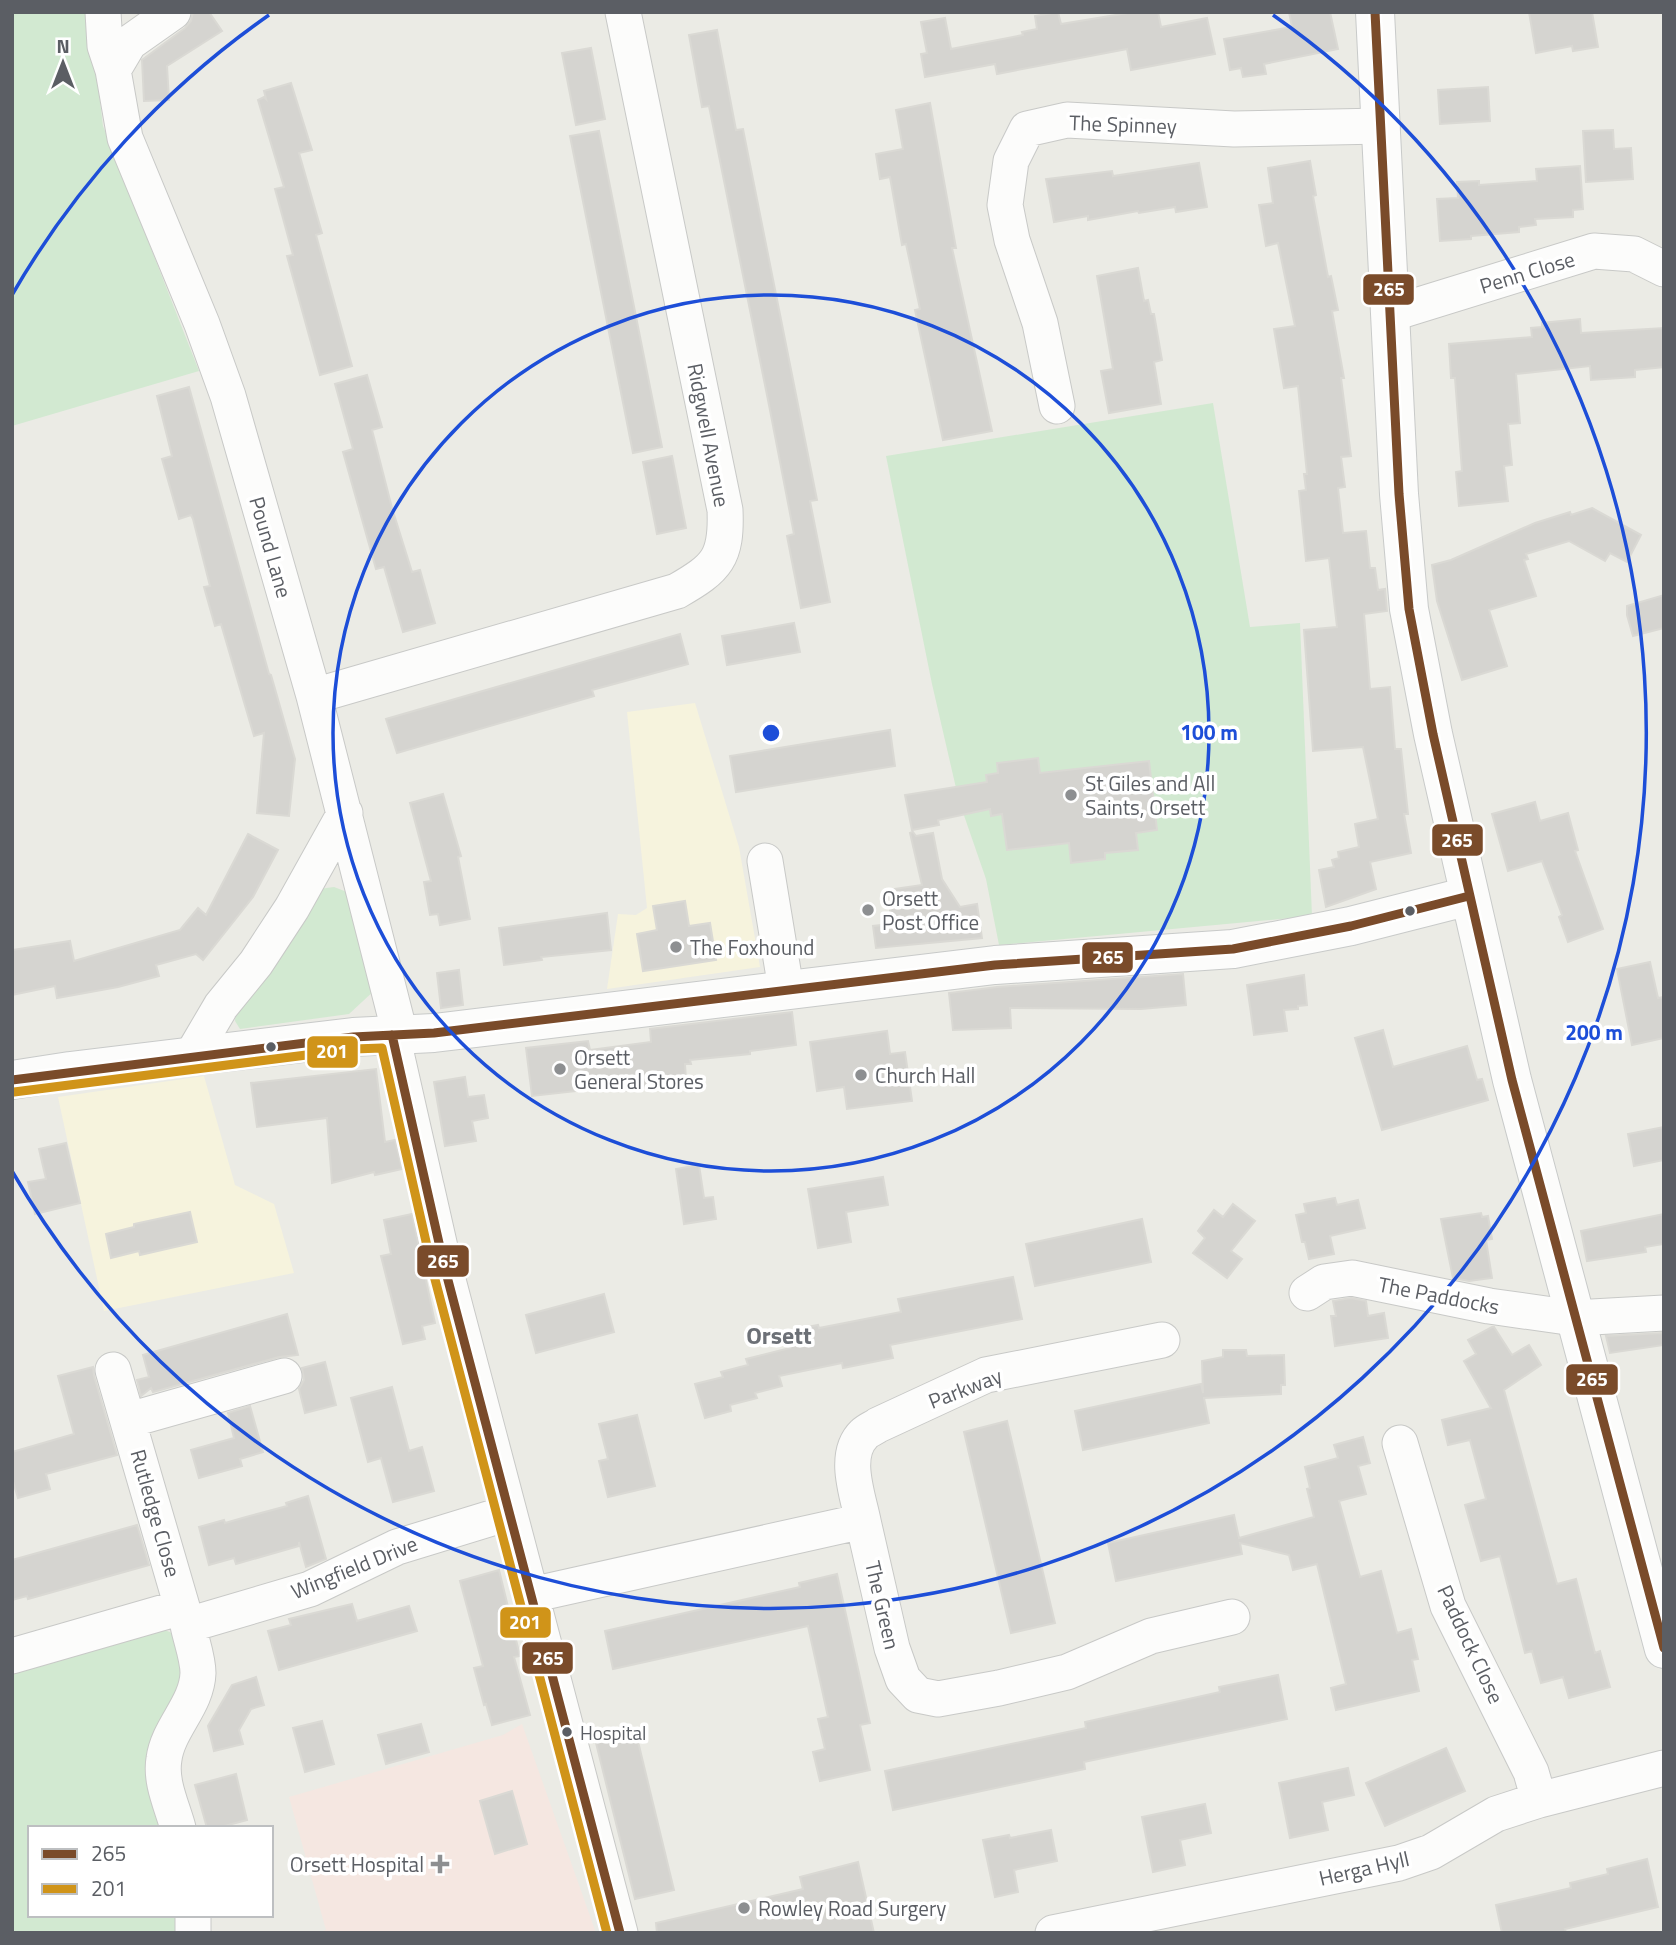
<svg xmlns="http://www.w3.org/2000/svg" width="1676" height="1945" font-family="'Titillium Web',sans-serif">
<style>
.commercial{fill:#f6f3dd}
.medical{fill:#f5e7e1}
.green{fill:#d2e9d1}
.building{fill:#d5d4d0;stroke:#dad9d4;stroke-width:2}
.lines{fill:none;stroke-linecap:round;stroke-linejoin:round}
.street-casing{stroke:#c8c9c7;stroke-width:37}
.secondary-casing{stroke:#c8cac9;stroke-width:40}
.street{stroke:#fcfcfb;stroke-width:35}
.secondary{stroke:#fcfcfb;stroke-width:38}
.bus-1-casing{stroke:#fff;stroke-width:14}
.bus-2-casing{stroke:#fff;stroke-width:14}
.bus-1{stroke:#7a4b2a;stroke-width:9}
.bus-2{stroke:#d09419;stroke-width:9}
.ring{fill:none;stroke:#1d4ed8;stroke-width:3.5}
.poi-dot{fill:#8d8f91;stroke:#fff;stroke-width:2.5}
.bus-dot{fill:#5b5e64;stroke:#fff;stroke-width:2.5}
.labels{text-anchor:middle;dominant-baseline:central;stroke-width:7;stroke-linejoin:round;paint-order:stroke}
.bus-label{font-size:19px;fill:#5b5e64;stroke:#fff;text-anchor:start}
.street-label{font-size:21px;fill:#5b5e64;stroke:#fff}
.poi-label{font-size:21px;fill:#5b5e64;stroke:#fff;text-anchor:start}
.quarter-label{font-size:24px;font-weight:bold;fill:#6c7076;stroke:#fff}
.centre{fill:#1d4ed8;stroke:#fff;stroke-width:3.5}
.ring-label{font-size:21px;text-anchor:middle;font-weight:bold;fill:#1d4ed8;stroke:#fff;stroke-width:7;stroke-linejoin:round;paint-order:stroke}
.line-badge{stroke:#fff;stroke-width:2.5}
.badge-label{font-size:19px;text-anchor:middle;font-weight:bold;fill:#fff}
</style>
<rect width="100%" height="100%" fill="#ebebe5"/>
<path class="commercial" d="M695 703 739 847 760 967 607 989 618 914 636 915 647 908 627 712Z
M204 1076 235 1185 274 1204 294 1273 104 1311 58 1097Z"/>
<path class="medical" d="M522 1724 596 1933H316L326 1930 289 1797 503 1735Z"/>
<path class="green" d="M12 12H89L103 126 199 371 12 426Z
M1213 403 1250 627 1300 623 1312 916 999 945 986 879 959 801 932 684 886 456Z
M334 887 347 892 376 989 349 1014 240 1029 235 1021 236 1007 319 889Z
M155 1627 170 1632 178 1641 186 1670 169 1828H30V1915H182L184 1933H12V1667Z"/>
<path class="building" d="M193 12H209L222 31 167 66 169 100 144 101 142 60 185 28 191 21Z
M1058 12 1061 24 1134 12H1158L1161 27 1207 18 1215 54 1131 70 1127 49 997 74 995 64 925 77 921 54 927 53 921 22 945 18 951 49 1023 35 1022 32 1037 29 1035 16Z
M1289 12H1330L1338 49 1264 64 1266 74 1243 77 1241 68 1230 70 1224 39 1292 27Z
M1529 12H1592L1598 47 1573 51 1572 46 1536 53Z
M717 30 736 130 743 129 817 500 810 501 830 602 801 608 787 536 794 534 769 405 709 106 702 107 689 35Z
M591 48 605 119 576 125 562 53Z
M291 83 312 150 299 153 322 233 316 235 352 366 320 375 287 256 293 255 275 189 284 187 258 100 264 97 266 99 264 91Z
M1488 87 1490 121 1440 124 1438 90Z
M930 103 956 248H952L992 431 943 440 915 310 920 309 906 244 902 245 890 177 880 179 876 154 903 149 896 110Z
M1613 130 1614 149 1631 148 1633 179 1586 182 1583 131Z
M599 131 662 447 633 453 570 136Z
M1310 161 1316 195 1313 196 1328 277 1331 276 1338 310 1332 311 1344 378H1341L1351 456 1341 457 1345 487 1338 488 1343 533 1366 531 1370 568H1375L1378 590 1385 589 1387 611 1364 614 1370 689 1390 687 1395 749H1401L1408 814H1404L1411 853 1370 862 1376 889 1326 907 1319 870 1334 867 1332 860 1339 858 1338 852 1359 847 1355 824 1378 819 1363 747 1313 751 1304 630 1337 627 1329 558 1306 561 1299 491 1306 490 1304 474H1307L1298 386 1284 388 1274 329 1295 326 1278 243 1266 246 1259 205 1273 203 1268 168Z
M1199 163 1207 207 1176 212 1175 207 1139 213 1138 211 1088 220V216L1054 222 1046 179 1112 171 1113 176Z
M1580 166 1583 209 1573 210V217L1535 219 1536 225 1519 227V232L1471 236V239L1440 241 1437 199 1458 198 1457 182 1479 181V185L1537 181 1536 169Z
M1138 268 1144 301 1148 300 1151 314H1154L1162 360 1154 362 1161 404 1109 413 1101 371 1113 369 1097 276Z
M1580 319 1581 333 1664 328V367L1635 370V377L1591 380 1590 366 1516 374 1520 423 1508 424 1512 465 1504 466 1508 501 1459 506 1456 472 1462 471 1455 378H1451L1449 344 1532 337 1531 328 1542 327V323Z
M367 375 382 427 372 430 392 508 412 572 420 570 435 623 403 632 384 567 376 569 343 452 353 449 335 384Z
M189 387 269 674 271 675 295 759 289 816 257 813 264 733 254 736 221 624 215 626 204 587 210 586 193 519 191 515 179 519 162 459 172 456 157 396Z
M672 456 686 528 657 534 643 462Z
M1592 508 1641 535 1627 562 1610 553 1605 561 1569 541 1526 554 1528 559 1524 560 1536 596 1489 610 1507 666 1462 680 1437 601 1432 565 1451 560 1535 523 1570 512 1571 515Z
M1664 595V628L1633 636 1627 615V606Z
M794 623 800 652 727 665 722 636Z
M680 634 688 664 592 690 594 696 397 753 386 719Z
M890 730 895 766 736 792 730 756Z
M1038 758 1040 773 1149 761 1157 830 1136 833 1138 850 1105 853V859L1071 863 1069 843 1007 850 1002 814 991 816 990 809 938 820 939 825 912 830 905 795 987 782 986 775 998 773 997 763Z
M443 794 461 856 458 857 470 919 440 925 438 914 430 915 424 882 431 881 410 803Z
M1535 802 1540 821 1568 813 1578 850 1575 851 1603 929 1568 942 1559 917 1562 915 1542 861 1508 871 1492 814Z
M913 832 916 836 933 833 942 879 960 907 977 904 982 938 876 948 873 926 892 924 887 890 922 885 910 833Z
M248 834 278 850 253 897 203 960 196 954 156 965 159 976 118 987 57 998 55 986 12 995V950L70 941 74 961 180 930 198 908 206 915Z
M685 901 689 926 710 923 716 960 643 971 637 934 657 930 653 906Z
M607 913 611 950 541 957 542 960 504 965 499 928Z
M1650 962 1658 998 1664 997V1038L1632 1045 1617 969Z
M459 970 463 1005 441 1008 437 973Z
M1183 974 1186 1005 1141 1009 1010 1008 1011 1028 953 1030 949 993 997 987Z
M1304 975 1307 1005 1298 1006V1009L1284 1010 1287 1031 1254 1035 1247 985Z
M792 1012 796 1045 750 1051V1054L690 1060 691 1064H685L686 1080 655 1083 656 1086 622 1091 621 1086 532 1096 526 1048 588 1041 590 1050 651 1042 650 1029Z
M1383 1030 1393 1067 1467 1046 1477 1080 1482 1079 1488 1100 1382 1130 1355 1038Z
M887 1031 890 1054 905 1052 912 1101 847 1109 844 1087 817 1091 810 1042Z
M376 1069 385 1142 395 1140 402 1169 375 1175 374 1172 332 1183 327 1118 257 1127 251 1083Z
M465 1077 468 1097 484 1095 488 1118 472 1121 476 1141 445 1146 434 1082Z
M1664 1127V1160L1634 1166 1628 1134Z
M66 1143 80 1203 35 1214 28 1182 46 1179 39 1149Z
M699 1165 704 1198 713 1197 716 1219 684 1224 676 1169Z
M883 1177 888 1205 846 1212 851 1242 818 1248 808 1189Z
M1335 1198 1337 1205 1358 1200 1365 1228 1330 1236 1334 1254 1309 1259 1305 1242H1302L1296 1215 1306 1213 1304 1204Z
M1233 1204 1255 1221 1231 1251 1242 1259 1227 1278 1193 1253 1205 1238 1198 1231 1214 1210 1223 1217Z
M190 1212 197 1242 140 1255 139 1251 111 1258 106 1234 134 1227V1224Z
M1481 1213 1482 1217 1488 1216 1492 1239 1486 1240 1492 1278 1469 1281 1453 1278 1441 1219Z
M412 1214 435 1323 422 1326 425 1339 403 1344 381 1256 391 1254 384 1220Z
M1664 1214V1244L1645 1247 1646 1252 1587 1261 1581 1231Z
M1142 1219 1151 1262 1035 1286 1026 1244Z
M1013 1277 1022 1319 890 1345 893 1358 843 1368 842 1363 779 1376 782 1386 755 1393 757 1398 730 1405 731 1411 705 1418 695 1384 723 1377 721 1372 748 1365 746 1359 790 1348 786 1331 818 1325 819 1328 901 1312 898 1299Z
M604 1294 614 1332 536 1353 526 1315Z
M1351 1298 1366 1301 1368 1316 1384 1313 1388 1338 1335 1346 1331 1316H1336L1333 1301Z
M287 1314 298 1355 279 1357 153 1392 151 1388 141 1396 137 1380 149 1377 143 1355Z
M1492 1327H1494L1512 1355 1529 1345 1541 1365 1504 1390 1557 1584 1576 1579 1595 1653 1600 1651 1610 1687 1569 1698 1563 1677 1541 1683 1532 1651 1525 1653 1500 1556 1481 1561 1465 1505 1486 1499 1470 1440 1448 1445 1442 1420 1491 1408 1464 1361 1476 1354 1468 1340Z
M1663 1333 1664 1345 1610 1353 1606 1336Z
M1223 1350H1246L1247 1356 1284 1355 1285 1385H1281V1394L1204 1398 1209 1423 1083 1450 1075 1411 1201 1384 1203 1393 1202 1361 1223 1357Z
M325 1362 336 1405 305 1413 299 1389 304 1380 302 1368Z
M93 1367 94 1376 117 1455 46 1474 50 1489 18 1498 12 1478V1452L74 1434 58 1376Z
M392 1387 409 1451 422 1447 434 1491 393 1502 381 1458 368 1462 351 1398Z
M250 1406 263 1452 240 1459 242 1466 199 1478 191 1450 234 1438 228 1413Z
M637 1415 655 1486 608 1497 599 1461 608 1459 599 1424Z
M1007 1421 1055 1623 1011 1633 964 1432Z
M1363 1437 1370 1463 1358 1466 1366 1494 1339 1501 1360 1577 1381 1571 1397 1633 1411 1629 1418 1659 1412 1660 1419 1691 1336 1710 1331 1688 1346 1684 1317 1564 1293 1570 1289 1555 1240 1543 1242 1554 1116 1581 1108 1543 1234 1515 1239 1538 1314 1517 1307 1489 1310 1488 1305 1467 1338 1458 1334 1445Z
M308 1496 326 1559 306 1567 299 1542V1546L236 1564 234 1558 209 1565 199 1527 224 1520 225 1523 246 1517 287 1506 286 1503Z
M137 1525 149 1565 28 1599 27 1596 12 1600V1560Z
M499 1570 520 1656 514 1657 530 1715 492 1725 486 1704 484 1705 474 1668 483 1666 460 1581Z
M837 1574 870 1723 860 1725 870 1770 820 1781 813 1752 825 1749 818 1719 828 1717 808 1626 613 1669 605 1631 800 1587 799 1583Z
M352 1604 357 1621 409 1606 417 1631 279 1670 268 1631 291 1625 289 1619Z
M1278 1675 1287 1719 1084 1762 1085 1769 893 1810 885 1771 1086 1728 1085 1722 1220 1692 1219 1687Z
M256 1677 264 1705 251 1709 239 1730 243 1744 214 1751 208 1726 232 1685Z
M322 1721 334 1764 305 1772 293 1728Z
M421 1724 429 1752 386 1764 378 1735Z
M635 1729 674 1890 635 1899 595 1739Z
M1446 1748 1465 1791 1385 1826 1366 1783Z
M1348 1768 1354 1795 1322 1802 1328 1830 1290 1838 1279 1783Z
M236 1774 247 1820 217 1828H207L195 1785Z
M512 1791 527 1844 495 1854 480 1801Z
M1205 1804 1211 1833 1180 1840 1185 1865 1153 1872 1142 1817Z
M1051 1830 1057 1861 1014 1870 1018 1892 995 1897 983 1840 1009 1835 1010 1838Z
M1647 1859 1658 1907 1565 1929 1566 1933H1502L1496 1905 1571 1888 1570 1883 1608 1874 1607 1869Z
M858 1862 874 1933H657L656 1923 803 1889 800 1877Z"/>
<g class="lines">
<defs>
<path id="street" d="M103 12 105 46 113 70 125 138 202 324 228 396 314 696 400 1034
M113 70 129 43 173 12
M1390 314 1594 251 1634 254 1664 269
M1057 406 1040 323 1012 240 1005 205 1011 161 1027 129 1067 120 1234 129 1382 126
M314 696 677 591C717 568 727 558 725 510L623 12
M765 861 786 989
M392 1035 444 1265 620 1933
M191 1057 221 1006 256 963 292 908 345 813
M1307 1293 1324 1282 1352 1278 1489 1306 1574 1318 1664 1313
M113 1370 182 1607
M129 1420 284 1376
M1400 1443 1448 1606 1531 1772 1539 1800
M863 1521C858 1496 842 1455 864 1434 868 1430 874 1428 878 1425L986 1375 1162 1340
M531 1595 863 1521 892 1648 903 1679 918 1695 938 1699 999 1688 1067 1672 1151 1636 1232 1617
M12 1656 182 1607 188 1625 310 1589 397 1547 508 1513
M178 1828C172 1806 160 1782 164 1759 168 1728 197 1705 198 1673 198 1658 191 1640 188 1625
M193 1915V1933
M1053 1933 1399 1863 1431 1852 1496 1814 1539 1800 1664 1768"/>
<path id="secondary" d="M1375 12 1399 494 1409 609 1433 734 1512 1080 1664 1649
M12 1080 70 1071 353 1037 434 1033 995 965 1233 949 1351 926 1469 896"/>
</defs>
<use href="#street" class="street-casing"/>
<use href="#secondary" class="secondary-casing"/>
<use href="#street" class="street"/>
<use href="#secondary" class="secondary"/>
<defs>
<path id="bus-1" d="M1375 12 1399 494 1409 609 1433 734 1512 1080 1664 1648
M392 1035 444 1265 620 1933
M12 1080 353 1037 434 1033 995 965 1233 949 1351 926 1469 896"/>
<path id="bus-2" d="M14 1092 354 1049 382 1048 432 1268 607 1933"/>
</defs>
<use href="#bus-1" class="bus-1-casing"/>
<use href="#bus-2" class="bus-2-casing"/>
<use href="#bus-1" class="bus-1"/>
<use href="#bus-2" class="bus-2"/>
</g>
<g class="ring">
<circle cx="771" cy="733" r="438"/>
<path d="M12 295A876 876 0 0 1 269 15M1273 15A876 876 0 1 1 12 1171"/>
</g>
<g class="poi-dot">
<circle cx="1071" cy="795" r="7"/>
<circle cx="868" cy="910" r="7"/>
<circle cx="676" cy="947" r="7"/>
<circle cx="560" cy="1069" r="7"/>
<circle cx="861" cy="1075" r="7"/>
<path d="M436.5 1853.5h7v7h7v7h-7v7h-7v-7h-7v-7h7z"/>
<circle cx="744" cy="1908" r="7"/>
</g>
<g class="bus-dot">
<circle cx="1410" cy="911" r="6"/>
<circle cx="271" cy="1047" r="6"/>
<circle cx="567" cy="1732" r="6"/>
</g>
<g class="labels">
<g class="bus-label">
<text x="580" y="1732">Hospital</text>
</g>
<g class="street-label">
<text transform="translate(1123 124) rotate(2)">The Spinney</text>
<text transform="translate(1527 272) rotate(-17)">Penn Close</text>
<text transform="translate(709 435) rotate(79)">Ridgwell Avenue</text>
<text transform="translate(271 547) rotate(74)">Pound Lane</text>
<text transform="translate(1439 1295) rotate(11)">The Paddocks</text>
<text transform="translate(965 1388) rotate(-21)">Parkway</text>
<text transform="translate(156 1513) rotate(74)">Rutledge Close</text>
<text transform="translate(354 1567) rotate(-22)">Wingfield Drive</text>
<text transform="translate(883 1605) rotate(77)">The Green</text>
<text transform="translate(1471 1644) rotate(65)">Paddock Close</text>
<text transform="translate(1364 1868) rotate(-13)">Herga Hyll</text>
</g>
<g class="poi-label">
<text x="1085" y="783">St Giles and All<tspan x="1085" dy="24">Saints, Orsett</tspan></text>
<text x="882" y="898">Orsett<tspan x="882" dy="24">Post Office</tspan></text>
<text x="690" y="947">The Foxhound</text>
<text x="574" y="1057">Orsett<tspan x="574" dy="24">General Stores</tspan></text>
<text x="875" y="1075">Church Hall</text>
<text x="424" y="1864" text-anchor="end">Orsett Hospital</text>
<text x="758" y="1908">Rowley Road Surgery</text>
</g>
<g class="quarter-label">
<text x="779" y="1335">Orsett</text>
</g>
</g>
<circle cx="771" cy="733" r="10" class="centre"/>
<g class="ring-label">
<text x="1209" y="740">100 m</text>
<text x="1594" y="1040">200 m</text>
</g>
<g class="line-badge">
<rect x="1362" y="273" width="53" height="33" rx="7" fill="#7a4b2a"/>
<rect x="1431" y="823" width="53" height="34" rx="7" fill="#7a4b2a"/>
<rect x="1081" y="941" width="53" height="33" rx="7" fill="#7a4b2a"/>
<rect x="306" y="1035" width="53" height="34" rx="7" fill="#d09419"/>
<rect x="416" y="1244" width="54" height="34" rx="7" fill="#7a4b2a"/>
<rect x="1565" y="1363" width="54" height="33" rx="7" fill="#7a4b2a"/>
<rect x="499" y="1606" width="53" height="33" rx="7" fill="#d09419"/>
<rect x="521" y="1641" width="53" height="34" rx="7" fill="#7a4b2a"/>
</g>
<g class="badge-label">
<text x="1389" y="296">265</text>
<text x="1457" y="847">265</text>
<text x="1108" y="964">265</text>
<text x="332" y="1058">201</text>
<text x="443" y="1268">265</text>
<text x="1592" y="1386">265</text>
<text x="525" y="1629">201</text>
<text x="548" y="1665">265</text>
</g>
<rect width="1676" height="1945" fill="none" stroke="#5b5e64" stroke-width="28"/>
<rect x="28" y="1826" width="245" height="91" fill="#ffffff" stroke="#bdbfc1" stroke-width="2"/>
<rect x="42" y="1849" width="35" height="10" fill="#7a4b2a" stroke="#bdbfc1" stroke-width="2"/>
<text x="91" y="1861" font-size="21" fill="#5b5e64">265</text>
<rect x="42" y="1884" width="35" height="10" fill="#d09419" stroke="#bdbfc1" stroke-width="2"/>
<text x="91" y="1896" font-size="21" fill="#5b5e64">201</text>
<g transform="translate(63 63)" stroke="#ffffff" stroke-width="5" paint-order="stroke">
<path d="M0-5L12 26L0 18L-12 26Z" fill="#5b5e64"/>
<text y="-10" font-size="19" font-weight="bold" text-anchor="middle" fill="#5b5e64">N</text>
</g>
</svg>
